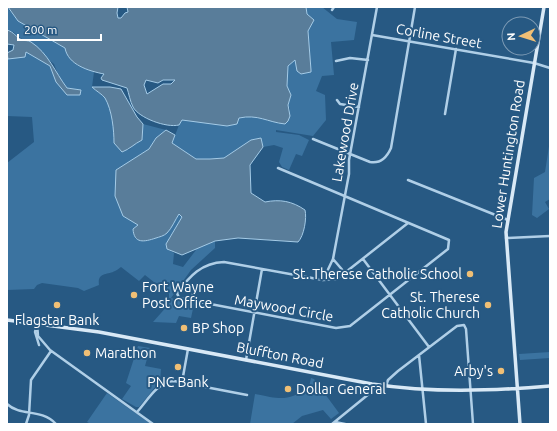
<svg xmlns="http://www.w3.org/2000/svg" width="557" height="431" font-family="Ubuntu,sans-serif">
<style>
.green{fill:#3b73a0}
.water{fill:#597d9a;stroke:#a4cbe7;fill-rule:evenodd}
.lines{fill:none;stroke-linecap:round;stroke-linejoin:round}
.minor{stroke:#b0cfe7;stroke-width:2.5}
.secondary{stroke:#d9e9f6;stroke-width:3.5}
.poi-dot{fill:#f0bf75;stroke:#275983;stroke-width:1.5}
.labels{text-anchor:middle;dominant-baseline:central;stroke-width:4;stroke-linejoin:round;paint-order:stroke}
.street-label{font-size:14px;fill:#fff;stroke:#275983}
.poi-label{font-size:14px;fill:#fff;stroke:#275983;text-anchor:start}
</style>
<rect width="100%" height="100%" fill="#275983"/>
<path class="green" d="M7 7 18 21 65 48 78 66 94 72 92 87C96 91 102 94 105 98 113 110 114 130 114 143L129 150 134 144 142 140 143 124 166 130 156 138 149 149 134 159 139 225 133 229 134 236 136 239C166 238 162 236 179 214L182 217 169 238 167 249 174 253 173 264 183 267 196 250 195 248 215 241V248L191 270 171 298 194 304 191 318 179 316 176 323 153 322 169 304V294L145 275 139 281 121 267C119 268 118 270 115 271 108 275 97 272 99 285L84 291 78 288 42 283 37 285 34 289 7 290V163L34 142 32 117 7 116V54L8 59 26 52 50 66 56 82 67 88 59 77 54 64 13 32 7 30Z
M306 7H322L337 19 357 22 354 40 331 42 334 75 322 76 316 91 325 95 326 120 313 136 276 130V132L299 135 309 140 302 156 296 154 289 170 282 167 279 162 283 148 274 145 263 147 261 138 251 140 224 158 210 159H196L172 143 181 120 239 118 250 116 261 119H268L277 123 288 121 290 109 288 105 291 95 287 86 288 66 296 59V66L311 70 308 31 314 20 307 14Z
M550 140V199L545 202 549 209 537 218 532 215 534 178 545 172Z
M138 346 150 348 145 366 161 369 160 381 139 407H136L122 399 131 386 126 383Z
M550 352V358L520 360 519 354Z
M311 378 314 379 339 413 331 419 323 410 302 416 292 424H250L255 394C281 399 287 402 309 387Z
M107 393 151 424H91L87 422Z"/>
<path class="water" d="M8 7H118L117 13 118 18H121L125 13 128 12 127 7H306L307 14 314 20 308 31 311 70V72L301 74 297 71 295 60 288 66 287 86 291 95 288 105 290 116 288 121 285 124C267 122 258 114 239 118L237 124 227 126 182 120 179 125C166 128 139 118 133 107 130 101 129 94 127 88L102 80 101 78 104 74C89 71 68 65 65 48L18 21ZM146 80 158 83 163 80H175L171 84H163L147 94 144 85Z
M7 30C14 32 16 37 22 40 25 41 28 40 31 42 48 53 55 72 67 88L81 90 80 95H67L56 82 50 66 26 52 25 57 8 59 7 53 13 50 14 45 7 44Z
M92 87H110L121 89 137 117 143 124 142 140C134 144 130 149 122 152L114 143C114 130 112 110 105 98 102 94 96 91 92 87Z
M166 130 175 135 172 143 196 159H210L224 158 251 140 261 138 263 147 250 165 251 193 265 202C280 199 292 201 305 210 307 218 304 236 298 242L238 238 215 241 182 255 167 249 166 244 182 217 179 214C175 220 172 228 167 233 164 236 159 237 156 238 144 242 134 244 133 229L138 225 123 216 115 196 116 170 149 149 156 138Z"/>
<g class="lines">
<path class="minor" d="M332 10 334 7
M372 35 534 63 550 68
M336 61 350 58 368 60
M337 100 340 104 359 107
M445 114 456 49
M313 139 370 162C381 164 387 157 391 148L415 7
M278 168 449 240 448 249 350 326 336 328 179 298 177 293C190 276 201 263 224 262L323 280 337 279 408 223
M408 180 508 220
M506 238 550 236
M333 259 345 273
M363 259 429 347
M323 280 333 259 349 174V160L377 7
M37 323 38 336 50 350 153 424
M37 324 35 332 39 345
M419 355 426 424
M246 360 262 269
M182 382 188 349
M386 386 388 380 398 371 457 326 464 325 466 329 473 424
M7 404C21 417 41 408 56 424
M137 412C148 400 157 382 174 381L247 395
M335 422 345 424
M26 424 29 415 31 380 51 351
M332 424 375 389 378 385"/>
<path class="secondary" d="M7 320 99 332 372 384C432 393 490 391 550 386
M520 424 506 232 544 7"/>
</g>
<g class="poi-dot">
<circle cx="470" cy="274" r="4"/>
<circle cx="134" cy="295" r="4"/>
<circle cx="57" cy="305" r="4"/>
<circle cx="488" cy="305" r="4"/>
<circle cx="184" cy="328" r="4"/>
<circle cx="87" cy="353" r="4"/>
<circle cx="178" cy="367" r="4"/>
<circle cx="501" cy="371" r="4"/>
<circle cx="288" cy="389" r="4"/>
</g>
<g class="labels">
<g class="street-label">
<text transform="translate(439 36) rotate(10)">Corline Street</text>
<text transform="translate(345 132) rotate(-80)">Lakewood Drive</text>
<text transform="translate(508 154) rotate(-81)">Lower Huntington Road</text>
<text transform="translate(284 308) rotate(10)">Maywood Circle</text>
<text transform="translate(280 355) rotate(11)">Bluffton Road</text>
</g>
<g class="poi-label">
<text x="462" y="274" text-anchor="end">St. Therese Catholic School</text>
<text x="142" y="287">Fort Wayne<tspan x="142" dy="16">Post Office</tspan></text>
<text x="480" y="297" text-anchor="end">St. Therese<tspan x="480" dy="16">Catholic Church</tspan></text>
<text x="57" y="320" text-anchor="middle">Flagstar Bank</text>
<text x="192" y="328">BP Shop</text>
<text x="95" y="353">Marathon</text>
<text x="493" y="371" text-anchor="end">Arby's</text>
<text x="178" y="382" text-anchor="middle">PNC Bank</text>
<text x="296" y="389">Dollar General</text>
</g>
</g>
<rect width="557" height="431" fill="none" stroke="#ffffff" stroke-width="16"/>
<g transform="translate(521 36) rotate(266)"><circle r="19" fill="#275983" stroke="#7d9bb5"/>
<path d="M0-3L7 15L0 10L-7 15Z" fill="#f0bf75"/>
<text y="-6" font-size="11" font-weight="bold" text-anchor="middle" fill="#ffffff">N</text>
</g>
<path d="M18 34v6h83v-6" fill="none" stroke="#ffffff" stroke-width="2"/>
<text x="24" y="34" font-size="12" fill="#ffffff" stroke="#275983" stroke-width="3" paint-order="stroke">200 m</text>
</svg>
